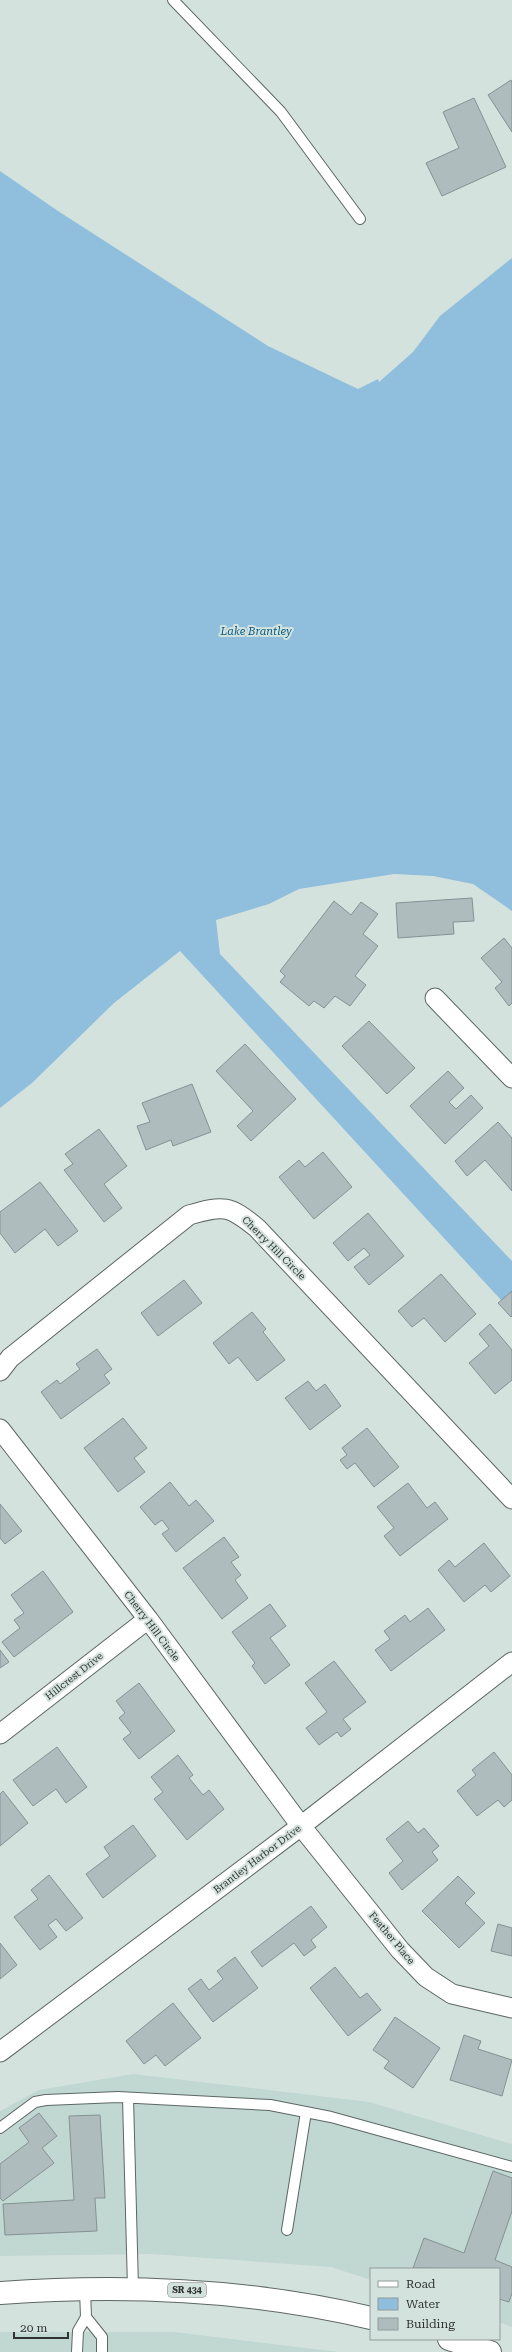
<svg xmlns="http://www.w3.org/2000/svg" width="512" height="2352" font-family="'Roboto Serif',serif">
<style>
.built{fill:#c1d7d2}
.water{fill:#90bfdd}
.building{fill:#afbcbe;stroke:#859193}
.lines{fill:none;stroke-linecap:round;stroke-linejoin:round}
.service-casing{stroke:#5c6764;stroke-width:12}
.minor-casing{stroke:#5c6764;stroke-width:21}
.primary-casing{stroke:#5c6764;stroke-width:24}
.service{stroke:#fff;stroke-width:10}
.minor{stroke:#fff;stroke-width:19}
.primary{stroke:#fff;stroke-width:22}
.labels{text-anchor:middle;dominant-baseline:central;stroke-width:4;stroke-linejoin:round;paint-order:stroke}
.shield{fill:#d4e2de;stroke:#606866;stroke-width:1}
.shield-label{font-size:9px;font-weight:bold;fill:#2f3433}
.street-label{font-size:10px;fill:#2f3433;stroke:#d4e2de}
.water-label{font-size:11px;font-style:italic;fill:#045b83;stroke:#d4e2de}
</style>
<rect width="100%" height="100%" fill="#d4e2de"/>
<path class="built" d="M133 2074 369 2102 512 2144V2327L499 2322V2269H371V2280L331 2267 151 2254 0 2256V2111L39 2090Z
M0 2332H174L339 2352H0Z"/>
<path class="water" d="M0 171 58 211 268 346 358 389 378 379 379 382 413 352 440 316 512 258V911L473 884 433 876 394 874 299 889 269 904 216 920 220 954 512 1261V1312L180 951 114 1003 32 1083 0 1108Z"/>
<path class="building" d="M511 80 512 83V132L488 95Z
M474 98 506 167 442 196 426 163 459 148 443 112Z
M472 898 474 921 453 922 454 934 398 938 396 903Z
M334 901 351 915 361 902 378 914 363 934 378 946 355 976 366 985 350 1006 335 996 324 1008 314 1001 309 1006 280 982 285 976 280 971Z
M504 938 512 948V1003L509 1006 495 988 502 982 481 958Z
M369 1021 415 1068 387 1094 342 1046Z
M245 1044 296 1099 251 1141 237 1126 253 1111 216 1071Z
M448 1071 464 1088 449 1102 456 1109 471 1095 483 1108 445 1144 410 1106Z
M192 1084 211 1132 173 1146 171 1140 146 1150 137 1126 150 1122 142 1103Z
M498 1122 512 1138V1191L485 1160 467 1176 455 1161Z
M99 1129 127 1166 104 1184 122 1208 104 1222 64 1170 73 1164 65 1154Z
M323 1152 352 1187 314 1219 279 1177 299 1160 305 1167Z
M40 1182 78 1231 58 1246 45 1229 15 1253 0 1233V1212Z
M368 1213 404 1256 369 1285 354 1267 370 1255 364 1248 348 1261 333 1243Z
M441 1274 476 1314 445 1342 424 1318 412 1327 398 1311Z
M184 1280 202 1303 158 1336 141 1313Z
M512 1291V1316L511 1317 498 1303Z
M252 1312 266 1329 263 1332 285 1360 257 1381 238 1357 229 1364 213 1343Z
M490 1324 512 1350V1380L495 1394 469 1363 489 1346 479 1334Z
M97 1349 112 1369 104 1375 110 1383 61 1419 41 1392 57 1380 60 1384 80 1369 76 1364Z
M308 1381 316 1391 325 1384 341 1406 310 1430 285 1398Z
M123 1418 147 1448 134 1458 145 1472 118 1492 84 1448Z
M367 1428 399 1467 374 1487 355 1463 347 1469 340 1460 347 1455 342 1448Z
M170 1482 189 1506 196 1500 214 1521 176 1552 162 1534 169 1529 162 1520 155 1525 140 1507Z
M408 1483 427 1508 435 1502 448 1519 400 1556 384 1536 394 1528 377 1507Z
M0 1504 22 1531 5 1544 0 1538Z
M224 1537 239 1557 231 1562 241 1575 235 1580 248 1598 222 1619 183 1568Z
M484 1543 510 1576 491 1592 485 1585 464 1602 438 1570 449 1560 455 1567Z
M43 1571 73 1612 14 1657 2 1642 20 1628 14 1620 24 1613 11 1595Z
M270 1604 286 1626 270 1638 290 1665 265 1684 252 1666 255 1663 232 1632Z
M428 1608 445 1630 391 1671 375 1650 390 1639 384 1631 405 1615 410 1622Z
M0 1650 9 1662 0 1668Z
M334 1661 366 1702 343 1719 351 1729 341 1737 337 1732 319 1745 306 1728 327 1712 305 1683Z
M139 1683 175 1731 139 1759 123 1739 131 1733 119 1718 125 1713 116 1701Z
M57 1747 87 1787 66 1803 56 1789 33 1806 13 1780Z
M494 1752 512 1775V1800L504 1807 498 1800 477 1816 457 1791 476 1775 472 1770Z
M178 1755 193 1775 189 1778 203 1795 209 1790 224 1809 187 1840 154 1799 163 1792 151 1777Z
M3 1791 28 1823 0 1846V1794Z
M408 1821 418 1833 424 1828 439 1846 432 1852 438 1860 402 1890 389 1873 403 1861 386 1839Z
M133 1825 156 1856 103 1898 86 1874 110 1856 104 1847Z
M49 1875 83 1918 66 1931 56 1919 48 1925 57 1937 40 1950 14 1917 38 1899 31 1890Z
M458 1876 475 1893 465 1903 485 1923 459 1948 422 1911Z
M311 1906 327 1927 311 1940 316 1947 304 1956 294 1943 262 1967 251 1952Z
M498 1924 512 1928V1956L491 1951Z
M0 1943 17 1965 0 1979Z
M235 1957 258 1988 213 2022 188 1989 201 1979 209 1990 223 1979 217 1971Z
M335 1967 360 1998 367 1993 381 2010 348 2036 310 1988Z
M173 2003 201 2038 165 2066 156 2055 144 2064 126 2041Z
M395 2017 440 2048 413 2088 384 2068 389 2061 373 2050Z
M464 2035 481 2041 478 2049 512 2060 502 2096 450 2080Z
M39 2113 57 2136 42 2148 54 2163 3 2201 0 2198V2164L29 2142 19 2128Z
M100 2115 105 2198H95L97 2231 5 2235 3 2204 74 2200 69 2116Z
M493 2171 512 2178V2211L495 2260 512 2267V2293L509 2302 499 2299V2269L413 2268 424 2238 464 2253Z"/>
<g class="lines">
<defs>
<path id="service" d="M173 0 281 112 360 219
M128 2098 133 2288
M0 2128 35 2102 46 2100 118 2097 270 2105 331 2117 512 2167
M287 2230 306 2112
M86 2317 102 2337V2352
M77 2352 78 2331 86 2317 85 2290"/>
<path id="minor" d="M435 998 512 1078
M0 1371 10 1358 189 1215C224 1205 229 1205 257 1228L512 1499
M0 1429 148 1619 301 1826 400 1950 426 1977 452 1994 512 2008
M0 1734 148 1619
M0 2052 301 1826 512 1662"/>
<path id="primary" d="M0 2293C124 2284 249 2289 371 2318
M449 2339 490 2352"/>
</defs>
<use href="#service" class="service-casing"/>
<use href="#minor" class="minor-casing"/>
<use href="#primary" class="primary-casing"/>
<use href="#service" class="service"/>
<use href="#minor" class="minor"/>
<use href="#primary" class="primary"/>
</g>
<g class="labels">
<rect class="shield" x="168" y="2283" width="38" height="14" rx="3"/>
<g class="shield-label">
<text x="187" y="2290">SR 434</text>
</g>
<g class="street-label">
<text transform="translate(274 1248) rotate(45)">Cherry Hill Circle</text>
<text transform="translate(152 1626) rotate(53)">Cherry Hill Circle</text>
<text transform="translate(74 1676) rotate(-38)">Hillcrest Drive</text>
<text transform="translate(257 1859) rotate(-37)">Brantley Harbor Drive</text>
<text transform="translate(392 1938) rotate(50)">Feather Place</text>
</g>
<g class="water-label">
<text x="256" y="631">Lake Brantley</text>
</g>
</g>
<rect x="370" y="2268" width="130" height="72" fill="#d4e2de" stroke="#929c9a"/>
<rect x="378" y="2281" width="20" height="6" fill="#ffffff" stroke="#929c9a"/>
<text x="406" y="2288" font-size="12" fill="#2f3433">Road</text>
<rect x="378" y="2298" width="20" height="12" fill="#90bfdd" stroke="#929c9a"/>
<text x="406" y="2308" font-size="12" fill="#2f3433">Water</text>
<rect x="378" y="2318" width="20" height="12" fill="#afbcbe" stroke="#929c9a"/>
<text x="406" y="2328" font-size="12" fill="#2f3433">Building</text>
<path d="M14 2332v6h54v-6" fill="none" stroke="#2f3433" stroke-width="2"/>
<text x="20" y="2332" font-size="12" fill="#2f3433" stroke="#d4e2de" stroke-width="3" paint-order="stroke">20 m</text>
</svg>
